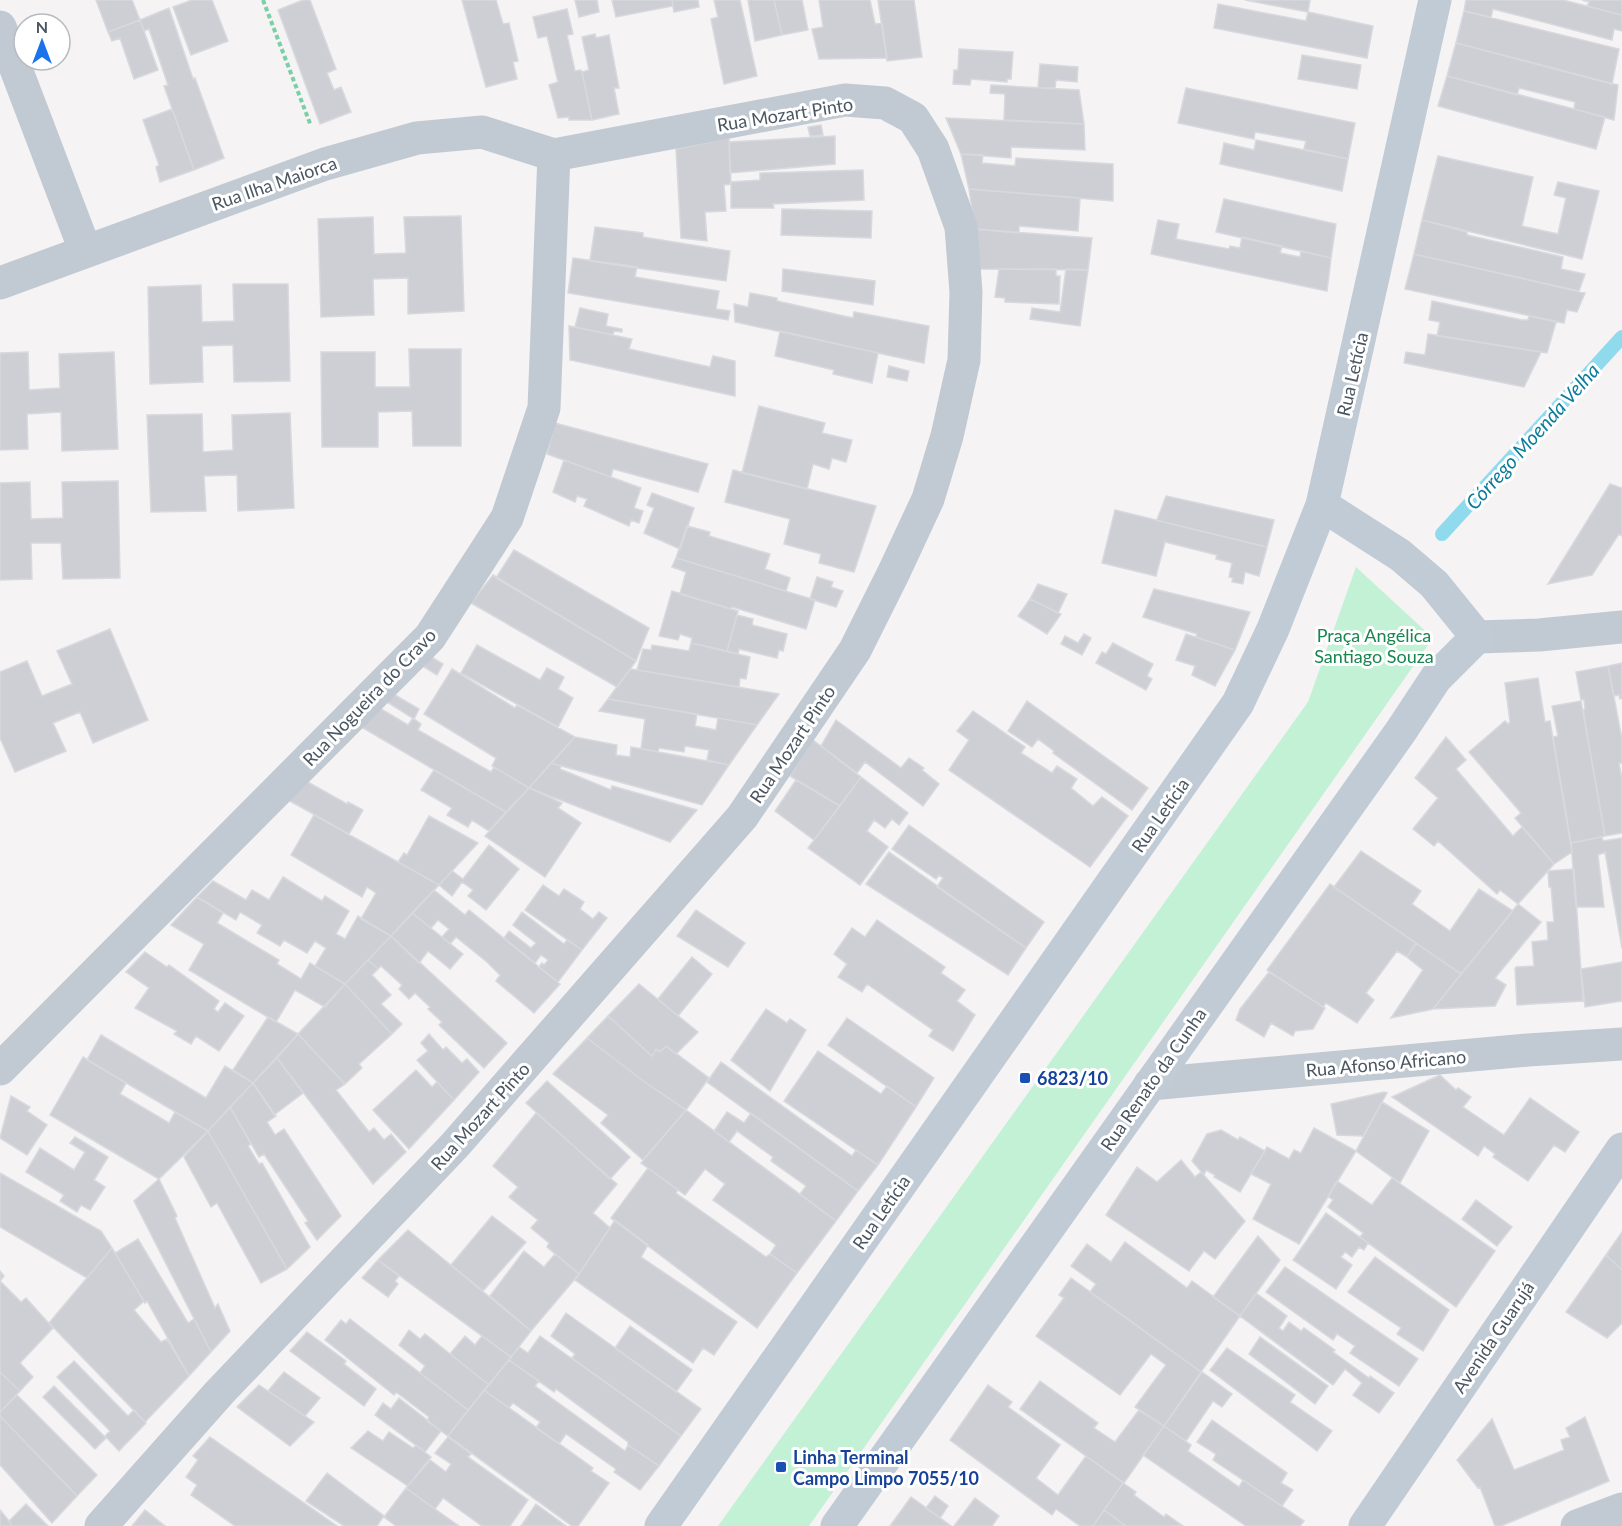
<svg xmlns="http://www.w3.org/2000/svg" width="1622" height="1526" font-family="Lato,sans-serif">
<style>
.green{fill:#c3f1d5}
.lines{fill:none;stroke-linecap:round;stroke-linejoin:round}
.stream{stroke:#90daee;stroke-width:14}
.building{fill:#cdcfd5;stroke:#d7d9de;stroke-width:1.5}
.path{stroke:#7ad0a6;stroke-width:4;stroke-dasharray:4.5 3;stroke-linecap:butt}
.street{stroke:#c1cad2;stroke-width:33}
.secondary{stroke:#c1cbd6;stroke-width:33}
.transit-dot{fill:#1a4fb4;stroke:#fff;stroke-width:2}
.labels{text-anchor:middle;dominant-baseline:central;stroke-width:6;stroke-linejoin:round;paint-order:stroke}
.street-label{font-size:18px;fill:#4a5661;stroke:#fff}
.park-label{font-size:18px;fill:#17864f;stroke:#fff}
.transit-label{font-size:18px;font-weight:bold;fill:#164399;stroke:#fff;text-anchor:start}
.water-label{font-size:20px;font-style:italic;fill:#0c7c9b;stroke:#fff}
</style>
<rect width="100%" height="100%" fill="#f5f3f3"/>
<path class="green" d="M1356 567 1433 638 809 1526H718L1308 702Z"/>
<g class="lines">
<path class="stream" d="M1442 534 1622 337"/>
</g>
<path class="building" d="M96 0H132L140 20 108 32Z
M192 0H212L228 41 191 55 173 7Z
M310 0 336 69 327 73 334 90 341 87 351 112 320 124 278 10 303 0Z
M462 0H496L503 24 509 23 518 61 513 62 517 79 486 87Z
M575 0H597L599 12 579 17Z
M612 0H672L673 6 616 17Z
M672 0H698L699 7 674 12Z
M714 0H740L757 76 724 84 711 19 718 17Z
M748 0H774L782 35 755 41Z
M774 0H802L808 30 782 35Z
M819 0H870L875 24 882 23 887 58 819 59 812 29 823 27Z
M878 0H914L922 57 887 61Z
M1245 0H1310L1308 12Z
M1466 0H1563L1622 15V31L1614 29 1612 40 1493 9 1491 17 1464 11Z
M1582 0H1622V15L1587 6 1589 2Z
M1218 4 1306 21 1308 12 1373 26 1367 58 1214 28Z
M169 8 193 79 195 78 224 158 194 170 164 86 168 85 149 29 144 31 140 20Z
M567 9 573 34 567 35 575 71 581 70 582 72 592 120H569V117L558 118 549 85 558 82 547 36 538 38 533 17Z
M1464 11 1619 49 1612 84 1456 43Z
M140 20 158 70 134 79 120 38 112 41 108 32Z
M595 34 596 38 609 35 619 88H614L619 114 592 120 582 72 589 70 582 37Z
M1456 43 1618 85 1614 120 1574 109 1575 102 1519 88 1517 95 1447 76Z
M959 49 1013 52 1011 79H1007V82L971 79 970 85 953 84 954 70H958Z
M1302 55 1361 65 1357 89 1298 79Z
M1040 64 1078 67 1077 82 1056 80 1055 88H1038Z
M1447 76 1605 117 1596 149 1438 106Z
M991 85 1079 90 1084 124 1004 120 1005 94 990 93Z
M1186 88 1355 123 1348 159 1304 149 1306 141 1255 132 1254 139 1178 123Z
M172 109 194 170 160 182 156 167 159 165 143 120Z
M946 118 1084 124 1085 150 1011 147V158L961 154Z
M821 125 823 135 810 136 808 127Z
M835 136V164L730 173 729 142Z
M729 138 731 184 724 185 726 211 705 212 707 241 681 238 676 149Z
M1256 140 1348 159 1342 191 1220 164 1224 143 1254 150Z
M961 154 983 155 982 163 1015 166 1016 158 1113 164V201L969 189Z
M1438 156 1533 177 1522 226 1558 234 1566 198 1554 195 1558 182 1599 191 1582 259 1422 220Z
M863 170 864 200 773 204 774 208H731V182L760 180V173Z
M969 189 1080 198 1078 231 1019 226V233L975 229Z
M1224 199 1336 224 1331 258 1216 232Z
M782 209 872 211 871 238 781 235Z
M461 216 464 311 408 314V278L373 279 374 315 321 317 318 219 373 217 374 254 406 253 404 217Z
M1158 220 1179 224 1176 239 1229 249 1230 246 1240 248 1242 237 1282 246 1280 253 1300 257 1301 251 1331 258 1327 291 1151 254Z
M1422 220 1467 232V235L1563 257 1561 269 1585 274 1579 291 1414 254Z
M595 227 643 233V237L730 251 726 281 590 261Z
M975 229 1092 238 1088 270 979 269Z
M1414 254 1585 293 1577 312 1567 310 1564 323 1405 289Z
M573 258 637 267 635 277 719 291 716 309 730 311 728 320 568 293Z
M783 269 875 281 873 305 782 291Z
M999 269H1056V276H1060L1059 304 1005 302V298L995 297Z
M1066 269 1088 270 1080 326 1030 319 1032 308 1060 312Z
M233 284H288L290 381 234 382 233 345 202 346 203 382 150 384 148 287 201 285 202 322 234 321Z
M750 293 777 298V301L853 318 854 312 929 326 924 363 735 322 734 304 748 307Z
M1432 301 1522 320H1528L1529 316 1556 322 1547 353 1437 336 1440 322 1429 320Z
M580 308 608 314 606 326 622 329V332L614 331 613 335 575 327Z
M569 326 632 339 629 349 710 367 713 356 735 361V396L570 360Z
M780 331 878 353 872 383 833 374 834 370 775 356Z
M1428 334 1541 352 1524 387 1404 363 1406 352 1425 355Z
M409 349H461V446H413L412 411 378 412V447H322L321 352H375V387H410Z
M28 352 29 390 60 388 59 354 114 352 118 449 62 451 61 412 27 414 28 449 0 450V353Z
M889 366 909 371 907 381 887 377Z
M759 406 825 423 822 433 852 440 846 462 832 458 829 469 813 464 807 489 742 473Z
M290 413 294 508 238 511 237 475 204 476 206 511 151 512 147 415 202 414 203 452 233 450 232 415Z
M555 423 708 464 698 492 613 469 611 477 547 454Z
M564 460 641 488 634 508 643 511 639 523 631 520 629 526 584 506 587 499 577 496 575 502 553 492Z
M733 470 876 506 854 572 819 563 821 554 784 544 790 519 725 502Z
M118 481 120 578 63 579 61 543H31L32 579 0 580V483L30 482 31 519 63 518 62 482Z
M1610 484 1622 488V536L1619 534 1592 575 1548 584Z
M652 493 694 508 680 549 644 533 654 508 647 505Z
M1166 496 1274 520 1267 547 1159 521 1157 520Z
M1115 510 1267 547 1259 576 1245 572 1243 584 1232 582 1233 578 1229 577 1232 563 1216 559 1217 555 1165 542 1156 576 1102 563Z
M687 526 710 532 709 536 770 554 765 569 790 578 786 591 676 558Z
M514 550 649 628 636 661 496 578Z
M676 558 815 600 806 629 732 607 731 609 680 594 686 572 672 567Z
M493 575 636 661 617 687 471 603Z
M817 577 833 582 831 587 843 591 836 607 810 599Z
M1038 584 1067 594 1058 613 1030 599Z
M1154 589 1250 612 1235 650 1196 637 1197 634 1143 617Z
M672 591 738 611 727 651 691 643 692 638 680 634 678 640 659 636Z
M1030 599 1061 614 1047 634 1018 616Z
M737 615 753 619 752 625 787 634 783 651 779 650 777 658 739 649 738 654 727 651Z
M110 629 148 720 93 743 80 712 53 723 66 751 15 772 0 738V672L27 661 42 696 72 684 57 651Z
M1084 634 1091 638 1082 655 1061 644 1065 636 1078 643Z
M1186 634 1235 650 1215 686 1192 675 1195 666 1176 660Z
M691 643 750 657 746 679 740 678 739 687 637 670 643 649 651 650 652 645 689 651Z
M1113 643 1153 664 1147 676 1152 679 1146 690 1096 663 1102 652 1106 654Z
M477 645 540 680 547 668 564 677 558 689 573 698 558 727 461 673Z
M430 656 443 664 437 675 424 667Z
M1622 663V698L1620 699 1619 695 1614 696 1608 666Z
M1608 666 1622 739V763H1619L1622 779V833L1605 836 1583 710 1585 709 1584 699 1581 700 1576 672Z
M452 669 515 708 517 705 575 737 529 788 492 766 496 758 424 714Z
M630 669 637 670 779 694 757 725 608 699Z
M1538 678 1545 722 1550 721 1572 852 1554 864 1515 818 1521 813 1469 752 1505 721 1508 724 1510 722 1505 683Z
M390 692 419 709 414 719 382 699Z
M608 699 697 714 695 726 716 730 718 718 757 725 729 765 707 760 709 750 685 746 684 752 659 748 658 752 641 749 645 719 599 711Z
M1027 701 1148 788 1132 810 1053 753 1054 751 1038 739 1032 747 1008 731Z
M1581 701 1605 836 1571 843 1553 737 1558 736 1552 706Z
M376 706 408 725 413 718 421 724 418 730 491 772 494 767 529 788 506 812 358 725Z
M973 711 1025 747 1021 753 1052 773 1057 766 1077 779 1071 788 1093 806 1102 797 1128 816 1090 867 949 770 969 740 957 731Z
M836 720 901 768 909 758 924 768 922 770 939 784 923 806 865 762 857 773 821 746Z
M575 737 617 745 616 755 630 757 631 747 729 765 702 805 551 763Z
M1446 737 1466 760 1456 769 1513 836 1522 827 1554 864 1518 904 1500 890 1497 894 1438 841 1434 846 1413 829 1438 798 1415 778Z
M813 740 861 777 840 806 790 776Z
M551 763 561 766 560 769 611 790 612 786 697 810 670 842 529 788Z
M434 770 506 812 489 831 472 820 468 827 447 815 452 808 421 790Z
M861 777 908 813 899 825 892 819 885 828 874 820 867 831 888 847 860 885 808 848Z
M796 780 840 806 814 840 775 811Z
M306 781 347 804 348 802 363 810 349 834 288 800Z
M529 788 562 803 558 808 581 823 545 877 485 836Z
M314 815 439 885 391 936 361 919 376 893 367 887 362 897 291 855Z
M429 816 478 843 439 885 398 862 404 853 407 855Z
M909 825 1044 922 1026 948 937 887 943 878 939 875 936 879 892 849Z
M1602 837 1603 841 1622 838V948L1605 852 1598 855 1604 907H1576L1571 843Z
M489 845 519 869 486 910 468 896 473 890 462 882 452 896 439 885 452 871 463 879Z
M1361 851 1421 891 1412 904 1450 931 1479 889 1513 911 1461 974 1334 887Z
M889 852 1026 948 1008 975 866 884Z
M1574 869 1583 1001 1517 1005 1515 969 1516 967 1534 966 1532 942 1548 940 1547 922H1554L1551 887H1549L1548 871Z
M283 877 322 901 325 896 349 911 336 934 345 939 358 916 391 936 345 984 315 966 326 948 315 941 307 953 284 940 280 946 257 933 262 925 240 912 236 920 197 897 213 881 246 900 252 890 269 900Z
M1330 884 1416 943 1407 957 1397 951 1366 993 1374 1000 1357 1023 1326 1003 1323 1007 1267 970Z
M543 885 559 896 564 889 584 902 580 909 593 919 599 912 607 918 582 950 525 910Z
M434 890 465 915 469 910 560 984 534 1013 496 981 500 975 487 962 456 937 450 944 442 937 449 929 438 920 431 928 412 913Z
M197 897 223 913 217 923 279 960 277 964 301 979 310 963 345 984 325 1007 295 990 276 1022 189 970 204 944 171 925Z
M1518 904 1541 922 1495 978 1506 985 1495 1006 1433 1009Z
M696 910 745 943 728 967 677 936Z
M522 912 564 944 567 940 582 950 558 982 539 967 542 963 544 965 548 960 541 955 535 963 504 938 509 931 531 948 536 943 513 925Z
M412 913 463 954 450 969 428 951 419 963 391 936Z
M877 920 945 967 941 973 965 990 957 1001 975 1015 953 1051 929 1036 933 1030 867 984 862 992 838 977 847 964 834 954 852 928 865 937Z
M391 936 507 1043 484 1068 439 1025 442 1022 428 1009 430 1007 415 993 409 999 399 989 402 985 381 966 378 969 368 960Z
M1416 943 1461 974 1433 1009 1391 1018 1423 970 1407 957Z
M145 952 167 967 169 965 219 1001 214 1009 218 1012 225 1003 244 1016 219 1051 196 1036 191 1044 174 1034 177 1031 135 1008 149 988 126 972Z
M692 957 712 974 678 1016 658 999Z
M368 960 378 969 372 975 391 995 381 1004 402 1024 392 1034 345 984Z
M1622 962V1001L1585 1007 1581 969Z
M1269 972 1325 1008 1313 1029 1295 1031 1293 1036 1271 1023 1264 1037 1236 1020 1240 1009Z
M345 984 392 1034 359 1064 362 1068 345 1084 298 1034Z
M639 984 698 1032 676 1054 666 1046 660 1052 656 1049 652 1056 608 1016Z
M766 1009 787 1023 790 1019 806 1030 770 1091 731 1060Z
M608 1016 652 1056 656 1049 660 1052 666 1046 709 1078 686 1110 646 1083 587 1038Z
M268 1017 298 1034 253 1083 233 1070Z
M847 1018 934 1078 916 1107 828 1045Z
M298 1034 345 1084 336 1090 369 1132 374 1128 384 1140 391 1134 406 1152 373 1184 277 1058Z
M429 1034 443 1050 446 1047 462 1063 467 1059 479 1072 454 1100 417 1060 428 1051 421 1043Z
M101 1035 206 1098 225 1066 253 1083 208 1131 87 1060Z
M587 1038 646 1083 686 1110 643 1160 601 1123 608 1115 553 1074Z
M818 1051 881 1094 887 1086 916 1107 878 1165 784 1101Z
M83 1057 126 1083 120 1094 169 1123 175 1112 208 1131 159 1179 50 1115Z
M277 1058 303 1093 274 1115 253 1083Z
M721 1062 852 1156 856 1150 878 1165 858 1191 707 1082Z
M416 1070 432 1087 437 1082 454 1100 409 1149 373 1110Z
M1440 1075 1456 1090 1458 1088 1471 1097 1463 1107 1504 1135 1530 1098 1579 1132 1565 1152 1554 1145 1528 1181 1493 1157 1495 1154 1484 1146 1478 1156 1392 1097Z
M547 1081 630 1157 610 1179 526 1103Z
M253 1083 276 1116 267 1122 275 1135 284 1129 341 1216 317 1240 305 1223 308 1221 264 1154 259 1157 230 1107Z
M1384 1092 1387 1093 1363 1136 1337 1135 1331 1104Z
M11 1096 30 1107 27 1111 47 1125 27 1155 0 1138Z
M1382 1102 1429 1131 1400 1183 1356 1151Z
M230 1107 251 1144 248 1146 259 1164 262 1163 310 1247 287 1269 208 1131Z
M686 1110 836 1221 797 1273 770 1254 776 1245 713 1200 725 1184 705 1169 685 1195 641 1163Z
M727 1112 744 1123 751 1113 858 1191 836 1221 800 1194 806 1186 771 1161 773 1157 737 1131 729 1142 714 1131Z
M536 1113 617 1184 593 1213 610 1228 579 1274 547 1247 549 1243 531 1228 538 1220 509 1197 518 1187 493 1166Z
M1314 1128 1356 1151 1299 1244 1253 1219 1271 1184 1251 1174 1267 1147 1289 1159 1294 1150 1301 1153Z
M1221 1130 1238 1140 1240 1137 1265 1151 1240 1192 1214 1177 1215 1175 1206 1170 1204 1175 1192 1161 1207 1134Z
M208 1131 287 1269 261 1283 217 1203 211 1207 184 1157Z
M75 1137 108 1157 94 1180 105 1187 90 1210 81 1205 77 1212 60 1201 64 1195 26 1172 40 1148 74 1170 85 1152 70 1143Z
M1181 1160 1195 1177 1201 1172 1245 1221 1215 1259 1204 1251 1189 1271 1106 1215 1137 1167 1157 1182Z
M648 1168 678 1190 676 1193 766 1257 770 1254 797 1273 757 1328 611 1218Z
M0 1173 101 1231 112 1248 87 1278 0 1227Z
M1392 1178 1495 1251 1456 1307 1360 1237 1363 1233 1328 1207 1333 1200 1328 1196 1337 1181 1372 1205Z
M159 1179 177 1216 175 1218 215 1308 218 1304 230 1331 211 1352 134 1201Z
M1476 1200 1512 1227 1497 1246 1462 1219Z
M1326 1213 1368 1243 1364 1250 1359 1247 1352 1257 1345 1252 1341 1257 1352 1265 1336 1289 1293 1260Z
M492 1216 526 1242 483 1291 451 1265Z
M615 1220 648 1245 641 1257 737 1322 714 1355 703 1348 693 1363 575 1280Z
M408 1230 531 1331 511 1357 378 1260Z
M1622 1232V1270L1606 1255Z
M1258 1236 1280 1260 1240 1316 1213 1297Z
M138 1239 188 1323 194 1319 211 1352 189 1376 147 1301 145 1303 115 1253Z
M1125 1242 1187 1288 1192 1281 1240 1316 1201 1372 1090 1292 1096 1284 1071 1266 1087 1244 1111 1262Z
M112 1248 144 1301 134 1310 161 1342 167 1339 189 1376 145 1422 49 1323Z
M524 1251 544 1267 555 1254 579 1274 531 1331 490 1296Z
M1606 1255 1622 1270V1323L1607 1338 1566 1312Z
M1375 1257 1449 1310 1423 1351 1397 1334 1401 1328 1348 1292Z
M378 1260 399 1276 395 1281 398 1284 388 1297 362 1278Z
M1285 1267 1418 1359 1399 1386 1350 1353 1355 1346 1337 1334 1333 1340 1266 1292Z
M0 1271 4 1276 0 1281 21 1302 26 1298 53 1328 20 1363 33 1377 20 1391 0 1372Z
M1071 1278 1201 1372 1164 1426 1135 1407 1166 1365 1151 1354 1120 1395 1036 1336 1064 1298 1059 1295Z
M1256 1293 1287 1316 1279 1328 1283 1331 1289 1322 1301 1331 1304 1328 1335 1350 1333 1352 1369 1378 1370 1376 1394 1393 1379 1413 1353 1395 1362 1383 1345 1369 1333 1385 1240 1316Z
M566 1313 701 1409 681 1436 572 1358 575 1354 551 1336Z
M350 1319 468 1410 448 1436 427 1421 429 1417 396 1392 394 1395 325 1340 341 1320 346 1324Z
M630 1326 692 1370 676 1392 615 1348Z
M409 1330 420 1339 425 1334 489 1385 468 1410 420 1373 425 1366 399 1345Z
M307 1332 346 1361 344 1364 376 1389 364 1406 290 1351Z
M465 1336 475 1345 482 1336 511 1357 489 1385 450 1354Z
M540 1336 681 1436 659 1466 628 1445V1442L556 1389 554 1392 509 1360 519 1347 528 1353Z
M1260 1337 1328 1386 1315 1404 1249 1354Z
M1227 1348 1295 1395 1290 1402 1332 1431 1317 1451 1210 1370Z
M509 1360 539 1381 535 1386 625 1451 628 1445 659 1466 640 1490 614 1472 616 1469 566 1434 559 1444 536 1428 540 1422 513 1403 509 1408 484 1390Z
M74 1361 128 1416 134 1410 146 1423 119 1451 105 1436 110 1431 57 1377Z
M0 1372 20 1391 0 1412Z
M284 1372 320 1398 305 1416 268 1391Z
M1202 1372 1232 1394 1222 1407 1213 1401 1186 1441 1164 1426Z
M1040 1381 1098 1423 1094 1428 1115 1442 1139 1410 1164 1426 1124 1483 1020 1409Z
M259 1385 314 1422 290 1446 237 1407Z
M988 1385 1012 1402 1008 1407 1060 1445 1036 1478 1058 1495 1086 1456 1123 1483 1093 1526H1080L1056 1509 1052 1515 950 1440Z
M54 1386 106 1438 95 1449 43 1397Z
M484 1390 593 1468 591 1471 609 1483 578 1526H572L448 1436Z
M17 1395 97 1475 77 1496 0 1416V1412Z
M399 1398 441 1431 425 1452 375 1415 383 1403 391 1409Z
M0 1416 77 1496 52 1523 0 1465Z
M1585 1417 1609 1481 1501 1526H1495L1480 1487 1478 1488 1457 1460 1492 1419 1514 1470 1564 1450 1561 1440 1570 1437 1566 1428Z
M1212 1420 1287 1473 1281 1483 1293 1490 1282 1506 1213 1460 1216 1454 1197 1442Z
M1164 1426 1191 1445 1188 1451 1239 1487 1243 1480 1304 1521 1300 1526H1246L1143 1455Z
M368 1431 383 1441 389 1432 413 1448 416 1445 431 1457 408 1486 351 1448Z
M210 1437 337 1526H235L191 1495 197 1485 186 1477 198 1460 193 1456Z
M448 1437 471 1454 468 1457 528 1500 510 1526H482L443 1498 435 1509 406 1488 430 1460 446 1472 451 1464 435 1453Z
M327 1473 384 1516 377 1526H344L306 1501Z
M1123 1483 1136 1492 1134 1495 1164 1517 1166 1514 1183 1526H1126L1104 1510Z
M406 1488 435 1509 459 1526H396L384 1517Z
M935 1496 948 1506 940 1518 926 1508Z
M911 1497 935 1514 951 1526H890Z
M975 1498 999 1516 992 1526H954Z
M26 1504 48 1526H12L9 1521Z
M536 1504 566 1526H521Z
M0 1510 9 1521 12 1526H0Z
M145 1510 165 1526H132Z
M1104 1510 1126 1526H1093Z"/>
<g class="lines">
<path class="path" d="M263 0 311 126"/>
<path class="street" d="M0 27 85 250
M0 283 325 164 417 138 482 132 554 155 845 100 885 103 913 118 933 149 961 227 966 292 964 360 947 436 928 499 894 572 855 650 742 817 455 1145 219 1393 101 1526
M1477 637 1539 635 1622 627
M0 1069 430 637 507 518 544 408 554 155
M1150 1084 1528 1050 1622 1044
M1577 1526 1622 1509"/>
<path class="secondary" d="M661 1526 1238 703 1273 629 1322 505 1435 0
M837 1526 1401 731 1436 678 1477 637 1434 584 1400 555 1322 505
M1365 1526 1622 1149"/>
</g>
<g class="transit-dot">
<rect x="1019" y="1072" width="12" height="12" rx="3"/>
<rect x="775" y="1461" width="12" height="12" rx="3"/>
</g>
<g class="labels">
<g class="street-label">
<text transform="translate(785 114) rotate(-9)">Rua Mozart Pinto</text>
<text transform="translate(274 183) rotate(-19)">Rua Ilha Maiorca</text>
<text transform="translate(1352 374) rotate(-77)">Rua Letícia</text>
<text transform="translate(369 697) rotate(-46)">Rua Nogueira do Cravo</text>
<text transform="translate(792 744) rotate(-56)">Rua Mozart Pinto</text>
<text transform="translate(1160 815) rotate(-55)">Rua Letícia</text>
<text transform="translate(1386 1063) rotate(-5)">Rua Afonso Africano</text>
<text transform="translate(1153 1079) rotate(-55)">Rua Renato da Cunha</text>
<text transform="translate(480 1116) rotate(-48)">Rua Mozart Pinto</text>
<text transform="translate(881 1212) rotate(-55)">Rua Letícia</text>
<text transform="translate(1493 1337) rotate(-56)">Avenida Guarujá</text>
</g>
<g class="park-label">
<text x="1374" y="635">Praça Angélica<tspan x="1374" dy="21">Santiago Souza</tspan></text>
</g>
<g class="transit-label">
<text x="1037" y="1078">6823/10</text>
<text x="793" y="1457">Linha Terminal<tspan x="793" dy="21">Campo Limpo 7055/10</tspan></text>
</g>
<g class="water-label">
<text transform="translate(1532 436) rotate(-48)">Córrego Moenda Velha</text>
</g>
</g>
<g transform="translate(42 42)"><circle r="28" fill="#ffffff" stroke="#b7bbc0" stroke-width="1.5"/>
<path d="M0-4.5L10 22L0 15L-10 22Z" fill="#1a73e8"/>
<text y="-9" font-size="16" font-weight="bold" text-anchor="middle" fill="#4a5661">N</text>
</g>
</svg>
